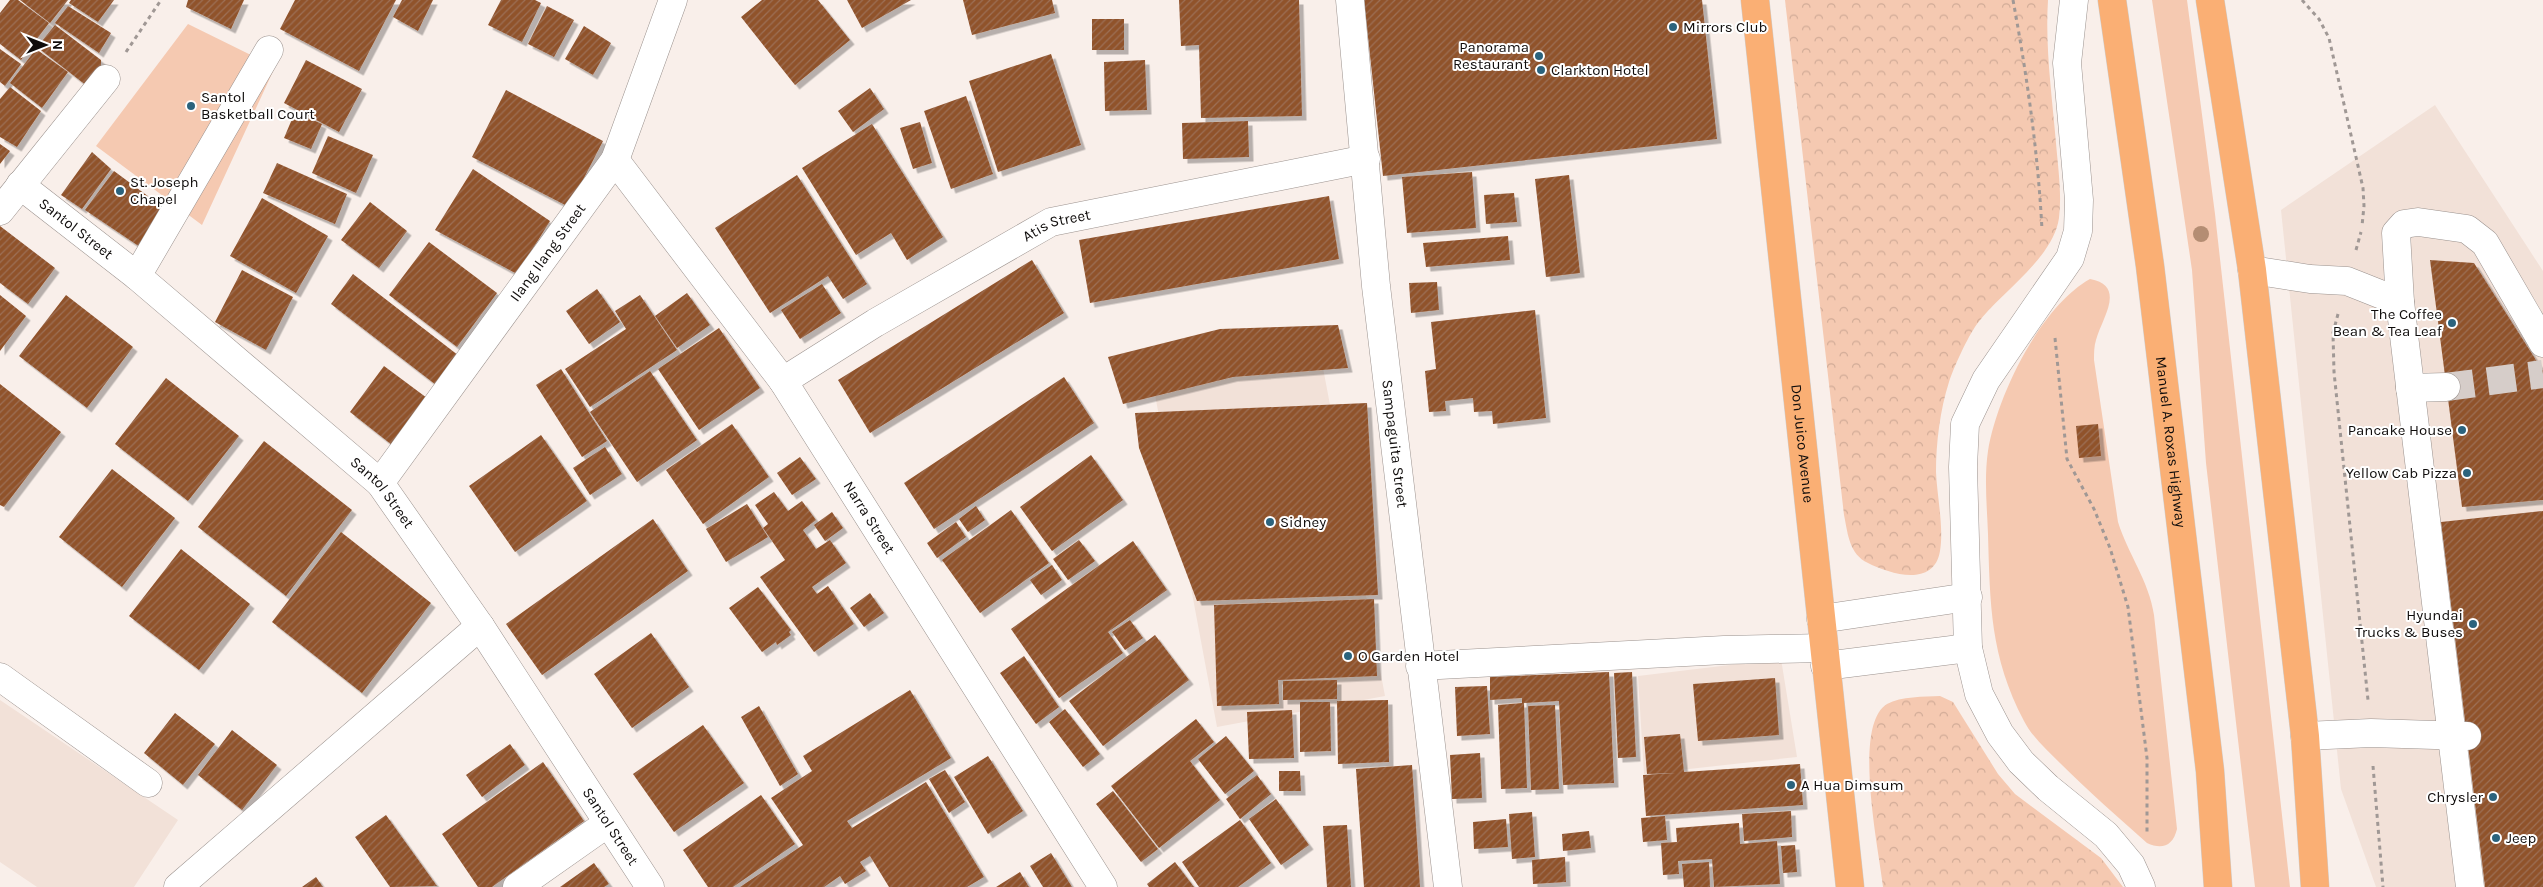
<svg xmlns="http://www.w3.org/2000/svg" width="2543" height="887" font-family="Karla,sans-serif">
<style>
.built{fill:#f2e1d8}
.green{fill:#f5c9b1}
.forest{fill:url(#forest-crowns)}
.building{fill:url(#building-hatch);filter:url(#shadow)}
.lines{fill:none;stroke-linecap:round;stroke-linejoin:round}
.minor-tunnel{stroke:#d6cdc9;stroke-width:28;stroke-dasharray:28 14;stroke-linecap:butt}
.minor-casing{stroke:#9b928e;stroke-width:29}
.major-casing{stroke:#cfcece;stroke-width:29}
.path{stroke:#a09895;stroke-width:3;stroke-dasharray:4 4;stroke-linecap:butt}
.minor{stroke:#fff;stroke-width:28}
.major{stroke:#faaf74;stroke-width:28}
.tree{fill:#b48d73}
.poi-dot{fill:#2b637d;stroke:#fff;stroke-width:2}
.labels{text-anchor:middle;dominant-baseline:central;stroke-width:4;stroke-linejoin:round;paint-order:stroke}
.poi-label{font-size:15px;fill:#0f0c0b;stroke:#fff;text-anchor:start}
.street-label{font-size:15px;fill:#0f0c0b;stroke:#fff}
</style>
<defs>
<pattern id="forest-crowns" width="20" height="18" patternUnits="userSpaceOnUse" patternTransform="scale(1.25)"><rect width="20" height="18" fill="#f5c9b1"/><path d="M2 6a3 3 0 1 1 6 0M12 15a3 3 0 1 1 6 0" fill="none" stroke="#d1ab97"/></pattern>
<pattern id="building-hatch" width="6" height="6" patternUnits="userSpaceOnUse" patternTransform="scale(1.25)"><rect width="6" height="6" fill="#90522c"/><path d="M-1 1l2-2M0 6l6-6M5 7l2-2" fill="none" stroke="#9c7055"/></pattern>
<filter id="shadow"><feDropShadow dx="4.5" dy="4.5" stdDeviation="0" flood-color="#0004"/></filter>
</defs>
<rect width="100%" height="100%" fill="#f9efea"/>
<path class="built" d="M2435 105 2543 271V887H2376L2341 789 2281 210Z
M1320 352 1385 696 1217 727 1153 384Z
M1781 659 1797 757 1644 774 1638 676Z
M0 700 178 820 134 887H37L0 862Z"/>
<path class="green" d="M2152 0H2187L2215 214 2290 887H2255L2206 463 2192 270Z
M188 24 275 67 202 225 96 146Z
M2090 279C2127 286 2102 318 2096 340 2094 346 2094 353 2094 360L2118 522C2128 554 2149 581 2154 615L2177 829C2173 846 2162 850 2147 843 2118 817 2088 791 2061 764 2048 751 2032 737 2024 721 1990 656 1990 604 1988 534 1987 507 1984 478 1988 451 1997 396 2040 307 2090 279Z"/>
<path class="forest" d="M1785 0H2048C2045 48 2052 95 2056 143 2058 167 2062 194 2059 218 2053 259 2000 293 1977 324 1967 338 1954 367 1949 382 1940 410 1936 443 1936 472 1937 496 1944 528 1940 551 1934 588 1890 574 1868 563 1849 554 1848 534 1844 515Z
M1940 696 1953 702 1998 774 2015 794 2101 858 2123 887H1883C1879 850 1852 725 1887 704 1901 696 1924 697 1940 696Z"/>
<path class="building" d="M10 0H18L49 23 21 60 0 44V13Z
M20 0H68L50 23Z
M71 0H114L98 22 69 3Z
M188 0H244L231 29 186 7Z
M295 0H396L359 71 280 29Z
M402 0H433L418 31 393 17Z
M501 0H535L541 3 522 42 488 25Z
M762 0H818L850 40 795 85 741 17Z
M847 0H911L862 28Z
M963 0H1052L1055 13 972 35Z
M1179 0H1299L1302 116 1201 118 1199 45 1181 46Z
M1364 0H1702L1717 139 1383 176Z
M68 6 111 33 99 53 55 23Z
M547 6 574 20 554 57 528 44Z
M1092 19H1124V50H1092Z
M55 25 101 60V69L87 86 37 47Z
M584 26 611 43 593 75 565 59Z
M0 49 21 64 5 86 0 82Z
M36 49 68 72 42 108 10 83Z
M1051 54 1081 145 998 172 969 81Z
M306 60 362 89 339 132 284 103Z
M1145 60 1147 110 1105 111 1104 62Z
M10 87 41 111 17 147 0 137V99Z
M870 88 884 109 853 132 838 111Z
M506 90 603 141 569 207 472 157Z
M966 96 993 174 951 189 924 111Z
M295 112 322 124 311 149 284 138Z
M1248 121 1249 157 1183 159 1182 123Z
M920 122 932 163 913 169 900 128Z
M872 124 943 237 907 260 891 233 856 255 802 168Z
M328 136 373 155 356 193 312 173Z
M0 144 10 151 0 164Z
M92 152 111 169 82 209 61 195Z
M277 163 347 194 335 224 263 193Z
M473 169 550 221 517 274 435 230Z
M114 171 168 211 143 249 85 210Z
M1472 172 1476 228 1407 233 1402 177Z
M797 175 867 284 843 299 828 276 770 313 715 228Z
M1569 175 1580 273 1546 277 1535 179Z
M1514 193 1517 222 1486 224 1484 195Z
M1329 196 1339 259 1090 303 1079 240Z
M262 198 328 236 296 293 230 256Z
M370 202 407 231 379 268 341 240Z
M0 226 55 268 28 304 0 283Z
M1508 236 1510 260 1426 267 1423 243Z
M429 242 497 293 457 347 389 295Z
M1032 260 1064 313 870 433 838 380Z
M2430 260 2474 263 2543 371V500L2462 507Z
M242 270 293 297 266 350 215 322Z
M353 274 463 359 440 388 331 304Z
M1437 282 1439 310 1411 313 1409 283Z
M822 284 841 313 800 339 781 310Z
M597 289 620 322 589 344 566 311Z
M687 293 710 325 677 348 655 316Z
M0 295 26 316 0 351Z
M66 295 133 347 87 408 19 356Z
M640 295 677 350 590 407 565 369 626 329 615 311Z
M1535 310 1546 418 1493 424 1492 411 1474 412 1473 398 1445 401 1446 411 1429 412 1425 371 1436 369 1431 322Z
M1338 325 1348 368 1233 377 1123 404 1108 357 1220 329Z
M719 328 760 388 699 430 658 369Z
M384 366 427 398 392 445 350 412Z
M561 369 607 441 582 457 536 385Z
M650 371 697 440 637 482 590 412Z
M1064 377 1094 423 934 529 904 483Z
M166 378 239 436 188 501 115 444Z
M0 384 61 432 4 507 0 505Z
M1367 403 1378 595 1197 601 1139 448 1135 413Z
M732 424 769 477 703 524 666 470Z
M2098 424 2101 456 2079 458 2076 426Z
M541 435 587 501 515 552 469 486Z
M264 441 352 510 286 596 198 527Z
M605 447 622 474 590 495 573 468Z
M1091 455 1123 500 1052 551 1020 507Z
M800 457 816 479 792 495 777 473Z
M112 469 175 518 122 587 59 537Z
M774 492 788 511 802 501 816 520 803 530 816 549 830 540 846 563 812 587 817 594 828 586 854 624 814 652 760 577 785 560 763 528 768 524 755 505Z
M747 504 768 537 726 562 706 529Z
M976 506 985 520 968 532 959 519Z
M1011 510 1049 563 980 613 942 560Z
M2543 511V887H2485L2441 522Z
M832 512 843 528 825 541 814 525Z
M653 519 688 571 542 675 506 624Z
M956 522 966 537 937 558 927 543Z
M341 532 431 603 362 693 272 622Z
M1079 540 1095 561 1068 580 1053 559Z
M1133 541 1167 590 1108 632 1123 653 1059 698 1011 629Z
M181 549 250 604 199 670 129 616Z
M1052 565 1062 580 1041 595 1030 580Z
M758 587 791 630 789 632 791 635 777 645 776 642 762 652 729 608Z
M870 593 884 613 864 627 850 608Z
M1374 599 1377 676 1278 680 1279 704 1217 706 1214 605Z
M1130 620 1143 638 1125 650 1112 632Z
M651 633 689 687 632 728 594 674Z
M1155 635 1189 680 1103 746 1069 701Z
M1024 656 1059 707 1036 724 1000 673Z
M1609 672 1614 783 1563 785 1559 701 1524 703 1527 788 1501 789 1498 705 1522 703V698L1490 700V677Z
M1632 672 1636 757 1618 758 1614 673Z
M1775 678 1779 735 1698 741 1693 684Z
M1337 680V699L1283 700V681Z
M1487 686 1490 734 1457 736 1455 687Z
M910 690 951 758 847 821 852 828 926 782 984 877 967 887H889L870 856 860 862 866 871 845 884 840 876 824 887H740L803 845 771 798 812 771 803 756Z
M1388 700 1389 762 1338 764 1337 701Z
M1300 702H1330L1331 751 1300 752Z
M1555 705 1559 789 1531 790 1528 706Z
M759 706 798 774 780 786 741 717Z
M1065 709 1100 754 1083 767 1049 722Z
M1292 710 1294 758 1249 759 1247 712Z
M175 713 215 744 183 785 144 753Z
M1196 719 1214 742 1190 761 1220 800 1159 848 1111 786Z
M703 725 744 783 674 832 633 774Z
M232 730 277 765 242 810 198 775Z
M1680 734 1684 772 1800 764 1803 805 1646 816 1643 775 1675 773 1647 774 1644 737Z
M1226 736 1254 771 1225 794 1198 759Z
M510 744 525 765 482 797 466 775Z
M1480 753 1482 798 1452 799 1450 755Z
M988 756 1023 811 988 834 954 777Z
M543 762 584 821 492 887H478L442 834Z
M1412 765 1420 887H1364L1356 769Z
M945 770 965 802 949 813 929 779Z
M1279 771H1300L1301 791H1279Z
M1257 775 1271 794 1240 819 1226 799Z
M1113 791 1158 849 1141 862 1096 804Z
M761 795 795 844 733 887H708L683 850Z
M1276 799 1309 845 1281 865 1249 819Z
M1791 811 1792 837 1744 841 1742 814Z
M1532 812 1535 857 1512 859 1509 814Z
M386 815 437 886 390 887 355 837Z
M1665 816 1667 840 1643 842 1641 818Z
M1506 819 1508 847 1474 849 1473 822Z
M1240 820 1271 863 1238 887H1199L1182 862Z
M1739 823 1740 844 1777 841 1780 884 1714 887 1712 859 1678 861 1679 874 1663 875 1661 843 1677 842 1676 828Z
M1347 825 1351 887H1327L1323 826Z
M1589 831 1591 848 1563 851 1562 834Z
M1795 845 1797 872 1783 873 1781 846Z
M1051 853 1072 887H1043L1030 866Z
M1565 857 1566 882 1533 884 1532 860Z
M1175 862 1194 887H1149L1147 884Z
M1709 862 1710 887H1684L1682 864Z
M594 863 609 884 604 887H560Z
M1020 872 1029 887H996Z
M316 877 323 887H302Z"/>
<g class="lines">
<path class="minor-tunnel" d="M2446 387 2543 374"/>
<defs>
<g id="minor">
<path id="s1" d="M1350 0 1376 286 1448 887"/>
<path d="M2074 0 2067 63 2079 200 2078 231 2070 258 1986 380 1965 424 1963 467 1968 648 1979 694 2000 734 2021 762 2048 788 2106 835 2131 865 2141 887"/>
<path id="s2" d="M615 160 783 381 1103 887"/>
<path id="s3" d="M20 185 137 276 380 483 480 626 650 887"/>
<path d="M0 211 106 79"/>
<path d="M2252 270 2310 279 2347 281 2400 302"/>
<path d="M137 276 269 50"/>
<path id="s4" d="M783 381 875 323 1051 222 1366 159"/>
<path d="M2410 388 2446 387"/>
<path id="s5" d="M380 483 615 160 673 0"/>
<path d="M1821 619 1968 597"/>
<path d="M1420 666 1724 650 1823 648"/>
<path d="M1825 666 1968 648"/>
<path d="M0 677 148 783"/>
<path d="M2305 736 2371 733 2467 736"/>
<path d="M178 887 480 626"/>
<path d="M517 887 608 823"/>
<path d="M2470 887 2400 302 2396 233 2404 224 2418 222 2467 229 2485 243 2543 343"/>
</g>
<g id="major">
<path id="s6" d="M1755 0 1850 887"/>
<path id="s7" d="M2112 0 2150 266 2210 771 2218 887"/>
<path d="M2210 0 2252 270 2305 736 2315 887"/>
</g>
</defs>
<use href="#minor" class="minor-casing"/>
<use href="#major" class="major-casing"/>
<path class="path" d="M2013 0C2027 76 2038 152 2042 230
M2302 0 2319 19 2329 38 2363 188 2364 206 2362 226
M126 52 161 0
M2356 250 2361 232
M2338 314 2333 333 2334 372 2368 700
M2055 338 2067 459 2094 509 2110 548 2128 607 2147 758V832
M2373 766 2383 887"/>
<use href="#minor" class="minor"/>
<use href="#major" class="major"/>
</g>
<circle class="tree" cx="2201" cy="234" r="8"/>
<g class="poi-dot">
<circle cx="1673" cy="27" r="5"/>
<circle cx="1539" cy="56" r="5"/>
<circle cx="1541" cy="70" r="5"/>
<circle cx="191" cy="106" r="5"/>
<circle cx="120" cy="191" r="5"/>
<circle cx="2452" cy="323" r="5"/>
<circle cx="2462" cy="430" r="5"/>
<circle cx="2467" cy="473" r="5"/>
<circle cx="1270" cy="522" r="5"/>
<circle cx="2473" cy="624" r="5"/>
<circle cx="1348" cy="656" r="5"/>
<circle cx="1791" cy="785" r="5"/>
<circle cx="2493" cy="797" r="5"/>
<circle cx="2496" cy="838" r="5"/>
</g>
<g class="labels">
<g class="poi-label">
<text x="1683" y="27">Mirrors Club</text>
<text x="1529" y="47" text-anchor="end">Panorama<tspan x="1529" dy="17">Restaurant</tspan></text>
<text x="1551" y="70">Clarkton Hotel</text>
<text x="201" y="97">Santol<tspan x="201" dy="17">Basketball Court</tspan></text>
<text x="130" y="182">St. Joseph<tspan x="130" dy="17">Chapel</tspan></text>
<text x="2442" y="314" text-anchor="end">The Coffee<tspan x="2442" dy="17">Bean &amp; Tea Leaf</tspan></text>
<text x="2452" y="430" text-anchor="end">Pancake House</text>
<text x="2457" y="473" text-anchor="end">Yellow Cab Pizza</text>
<text x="1280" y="522">Sidney</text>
<text x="2463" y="615" text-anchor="end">Hyundai<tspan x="2463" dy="17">Trucks &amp; Buses</tspan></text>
<text x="1358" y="656">O Garden Hotel</text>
<text x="1801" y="785">A Hua Dimsum</text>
<text x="2483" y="797" text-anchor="end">Chrysler</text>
<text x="2506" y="838">Jeep</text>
</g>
<g class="street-label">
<text stroke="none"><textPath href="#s4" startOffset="316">Atis Street</textPath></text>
<text stroke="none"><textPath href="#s3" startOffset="71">Santol Street</textPath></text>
<text stroke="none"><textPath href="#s5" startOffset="285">Ilang Ilang Street</textPath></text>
<text stroke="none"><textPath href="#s7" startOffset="446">Manuel A. Roxas Highway</textPath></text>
<text stroke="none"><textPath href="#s1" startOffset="446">Sampaguita Street</textPath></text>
<text stroke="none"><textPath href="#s6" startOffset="446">Don Juico Avenue</textPath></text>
<text stroke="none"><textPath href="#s3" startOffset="476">Santol Street</textPath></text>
<text stroke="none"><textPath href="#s2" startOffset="439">Narra Street</textPath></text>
<text stroke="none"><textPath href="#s3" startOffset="881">Santol Street</textPath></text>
</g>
</g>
<g transform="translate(45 45) rotate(90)" stroke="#ffffff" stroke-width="4" paint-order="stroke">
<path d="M0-4L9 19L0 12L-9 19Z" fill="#0f0c0b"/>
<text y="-8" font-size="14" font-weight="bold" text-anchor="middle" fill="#0f0c0b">N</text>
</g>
</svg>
